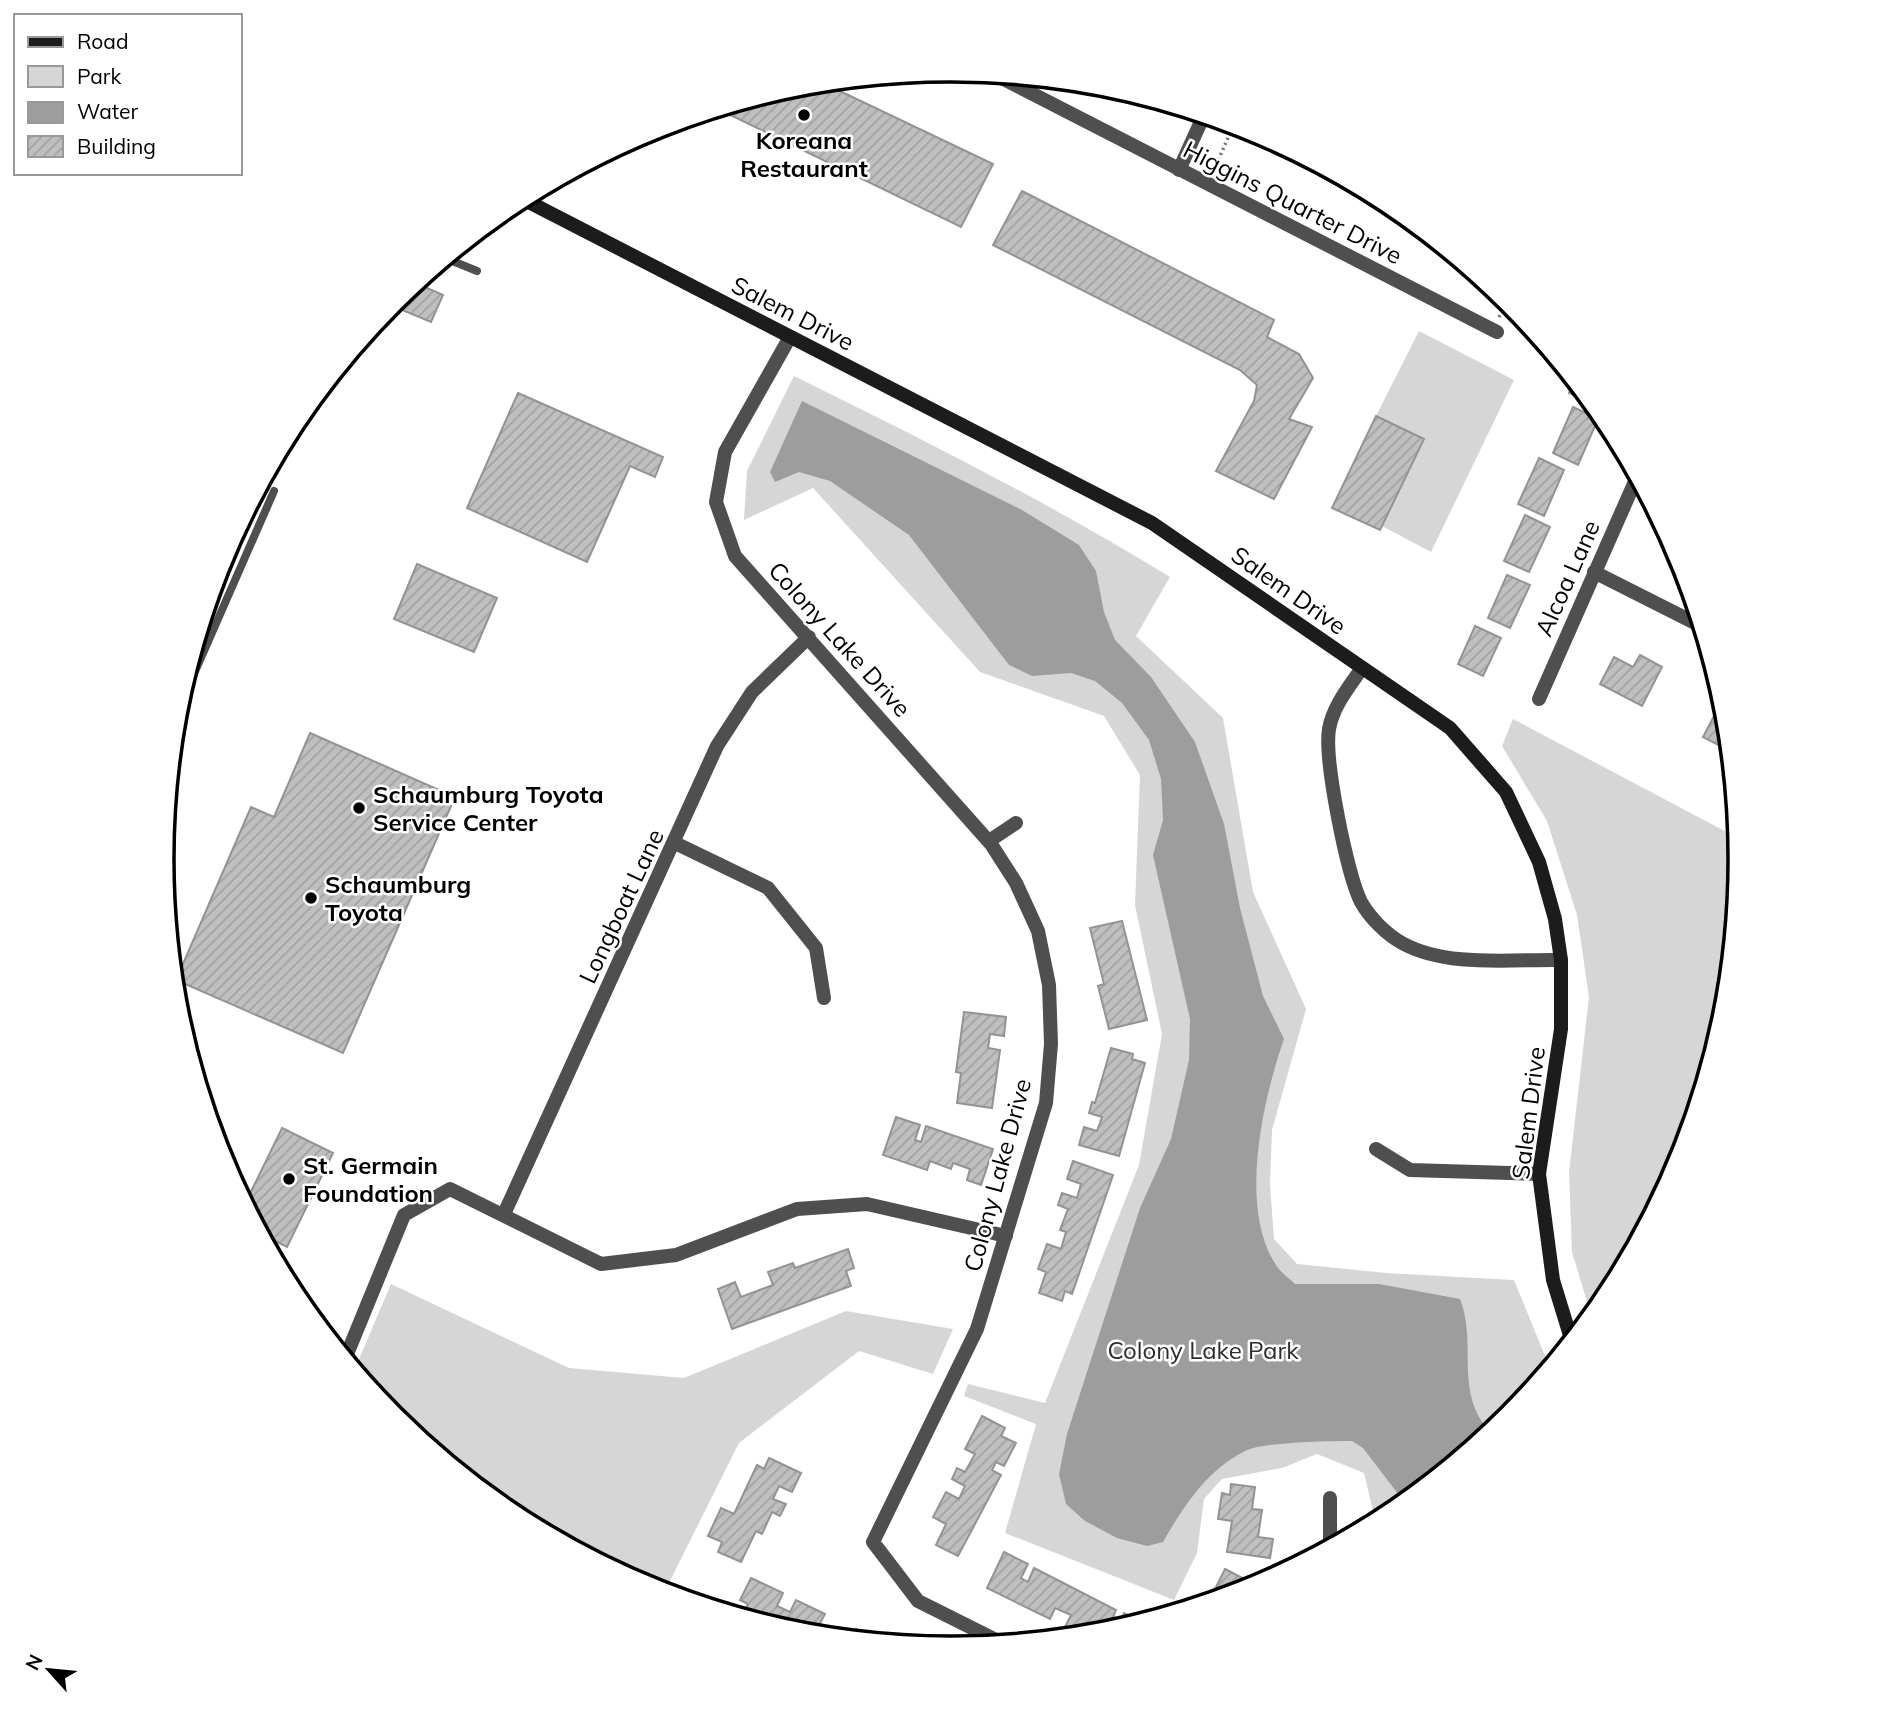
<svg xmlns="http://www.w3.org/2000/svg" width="1902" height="1719" font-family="Mulish,sans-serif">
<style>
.green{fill:#d6d6d6}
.water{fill:#9d9d9d}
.building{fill:url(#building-hatch);stroke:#939393;stroke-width:2}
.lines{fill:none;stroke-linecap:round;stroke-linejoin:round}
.path{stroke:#717171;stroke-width:3.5;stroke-dasharray:2 3.5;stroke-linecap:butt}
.lane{stroke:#4f4f4f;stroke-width:8}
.street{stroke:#4f4f4f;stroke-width:14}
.secondary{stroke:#1c1c1c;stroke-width:14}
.poi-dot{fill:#000;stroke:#fff;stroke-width:2.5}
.labels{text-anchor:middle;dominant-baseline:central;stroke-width:5;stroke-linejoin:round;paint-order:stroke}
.poi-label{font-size:24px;font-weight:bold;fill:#000;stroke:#fff;text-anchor:start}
.street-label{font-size:24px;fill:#000;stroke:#fff}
.park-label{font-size:24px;fill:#2d2d2d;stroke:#fff}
.rim{fill:none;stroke:#000;stroke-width:3.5}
</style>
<defs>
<pattern id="building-hatch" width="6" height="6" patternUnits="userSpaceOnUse" patternTransform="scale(1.75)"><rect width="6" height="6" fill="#bfbfbf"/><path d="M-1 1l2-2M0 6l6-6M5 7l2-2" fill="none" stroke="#a2a2a2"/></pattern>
</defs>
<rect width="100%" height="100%" fill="#fff"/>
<path class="green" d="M1419 331 1514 380 1431 552 1382 526 1424 439 1376 416Z
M794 376C922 439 1048 502 1170 577L1136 636 1223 718 1253 892 1306 1009 1272 1130 1270 1185 1274 1239 1297 1264 1386 1273 1514 1280 1550 1368 1509 1418 1379 1522 1375 1519 1364 1473 1317 1454 1282 1468 1222 1479 1204 1499 1197 1553 1174 1600 1005 1533 1036 1424 964 1396 968 1384 1045 1403 1139 1165 1162 1034 1135 905 1140 775 1104 716 980 672 813 488 744 520 747 471Z
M1513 719 1738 838 1740 860 1725 1014 1703 1087 1680 1162 1607 1298 1592 1318 1572 1252 1569 1172 1589 997 1577 915 1547 821 1502 746Z
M391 1284 569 1368 684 1378 846 1311 953 1329 933 1374 859 1351 739 1443 664 1593 648 1589 512 1516 392 1417 354 1371Z"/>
<path class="water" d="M802 401 1022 510 1079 545 1096 571 1104 612 1115 640 1151 677 1195 742 1224 824 1240 908 1263 996 1284 1039C1263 1099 1238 1208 1276 1265 1280 1272 1289 1278 1295 1284H1379L1460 1299C1478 1346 1453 1392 1491 1433L1405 1503 1363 1448 1352 1441C1328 1441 1264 1442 1245 1451 1207 1470 1183 1507 1163 1542L1147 1546 1117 1538 1085 1521 1066 1504 1059 1474 1067 1434 1140 1208 1171 1139 1189 1060 1190 1019 1153 855 1163 820 1161 779 1149 740 1122 703 1095 681 1071 673 1032 676 1009 665 909 535 830 481 799 472 775 482 770 472Z"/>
<path class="building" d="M823 83 993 164 961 227 718 109 797 85Z
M1022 191 1274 320 1267 337 1299 354 1313 378 1289 419 1312 427 1274 499 1216 471 1254 401 1257 385 1240 370 993 245Z
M424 276 420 285 443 295 431 322 390 305Z
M1574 381 1593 403V404L1569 393Z
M518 393 663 457 655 477 630 466 587 562 467 508Z
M1573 407 1598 419 1578 465 1553 453Z
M1376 416 1424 439 1380 530 1332 508Z
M1539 458 1564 470 1544 516 1518 504Z
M1525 515 1550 527 1529 572 1504 561Z
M417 564 497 598 474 652 394 619Z
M1507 575 1530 585 1510 628 1488 618Z
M1475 626 1501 638 1483 676 1458 664Z
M1640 655 1662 667 1642 706 1600 684 1614 657 1633 667Z
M1717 710 1726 715 1730 751 1703 737Z
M310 733 455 797 343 1053 176 980 251 807 274 817Z
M1122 921 1147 1020 1109 1029 1098 986 1104 984 1090 928Z
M964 1012 1006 1017 1004 1036 990 1034 988 1048 1000 1050 992 1108 957 1103 961 1073 956 1072Z
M1111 1048 1133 1054 1132 1059 1145 1063 1119 1156 1079 1145 1084 1127 1097 1131 1102 1117 1089 1113 1092 1102 1095 1103Z
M896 1117 920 1125 915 1140 921 1142 926 1126 993 1149 981 1185 967 1180 970 1169 953 1163 951 1169 930 1161 927 1170 883 1155Z
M282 1128 333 1153 287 1247 261 1234 245 1204Z
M1073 1161 1113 1175 1072 1294 1065 1291 1062 1301 1039 1293 1046 1272 1038 1269 1047 1244 1061 1249 1066 1232 1060 1230 1068 1209 1058 1205 1062 1193 1077 1198 1081 1184 1067 1179Z
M848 1249 854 1268 846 1271 851 1286 732 1329 718 1289 735 1282 741 1297 773 1285 768 1272 793 1263 795 1268Z
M982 1416 1005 1428 1001 1436 1016 1443 1004 1466 996 1462 992 1470 1001 1475 958 1556 936 1545 946 1524 933 1517 946 1492 959 1499 965 1486 952 1479 957 1468 965 1472 975 1454 965 1449Z
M769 1458 801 1473 792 1492 779 1486 773 1499 786 1504 780 1516 772 1512 762 1534 756 1531 741 1562 718 1552 722 1542 708 1536 721 1508 734 1514 757 1465 764 1469Z
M1231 1484 1255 1487 1252 1509 1262 1510 1258 1537 1273 1539 1270 1558 1227 1552 1232 1521 1218 1519 1222 1493 1230 1495Z
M1004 1552 1028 1564 1021 1578 1028 1582 1034 1568 1116 1610 1113 1617 1121 1621 1124 1613 1143 1622 1105 1634 1080 1636 1064 1629 1071 1615 1055 1608 1050 1619 987 1588Z
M1225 1569 1258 1586 1208 1603Z
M751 1578 783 1593 777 1606 790 1612 796 1600 825 1614 818 1627 840 1638 797 1634 742 1617 748 1604 740 1600Z
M856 1629 873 1638 872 1641 851 1639Z"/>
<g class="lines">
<path class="path" d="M1214 170 1234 124
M1499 317 1507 300"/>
<path class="lane" d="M445 258 477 271
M176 715 274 491"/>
<path class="street" d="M994 74 1497 332
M1179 170 1204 115
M790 337 725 452 716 502 735 556 991 844 1016 883 1038 931 1049 985 1051 1044 1046 1103 977 1329 873 1542 918 1601 1004 1644
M1594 572 1701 626
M1362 668C1349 687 1333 706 1329 729 1324 760 1347 874 1361 902 1370 918 1386 934 1402 943 1447 968 1512 959 1561 960
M1539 699 1637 477
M989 841 1016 823
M675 843 768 888 816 948 824 998
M1376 1149 1410 1170 1539 1174
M504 1214 717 746 752 692 809 637
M345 1359 404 1215 450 1189 601 1264 676 1255 797 1209 867 1204 1006 1236
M1330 1548V1498"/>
<path class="secondary" d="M521 198 1152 523 1450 728 1506 792 1539 862 1555 919 1561 960V1029L1539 1174 1553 1280 1572 1342"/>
</g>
<g class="poi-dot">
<circle cx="804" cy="115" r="7"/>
<circle cx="359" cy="808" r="7"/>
<circle cx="311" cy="898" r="7"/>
<circle cx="289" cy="1179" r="7"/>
</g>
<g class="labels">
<g class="poi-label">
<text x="804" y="140" text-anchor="middle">Koreana<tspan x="804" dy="28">Restaurant</tspan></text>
<text x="373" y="794">Schaumburg Toyota<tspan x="373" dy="28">Service Center</tspan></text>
<text x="325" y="884">Schaumburg<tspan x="325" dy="28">Toyota</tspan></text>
<text x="303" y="1165">St. Germain<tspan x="303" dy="28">Foundation</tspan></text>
</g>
<g class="street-label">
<text transform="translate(1293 202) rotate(27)">Higgins Quarter Drive</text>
<text transform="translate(793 313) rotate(27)">Salem Drive</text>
<text transform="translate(1567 578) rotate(-66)">Alcoa Lane</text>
<text transform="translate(1289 590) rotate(35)">Salem Drive</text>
<text transform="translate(840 639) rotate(48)">Colony Lake Drive</text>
<text transform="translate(621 906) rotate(-65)">Longboat Lane</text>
<text transform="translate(1528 1113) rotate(-83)">Salem Drive</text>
<text transform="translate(997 1175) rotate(-75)">Colony Lake Drive</text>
</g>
<g class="park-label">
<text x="1203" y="1350">Colony Lake Park</text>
</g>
</g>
<path d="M0 0H1902V1719H0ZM174 859a777 777 0 1 1 1554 0a777 777 0 1 1-1554 0Z" fill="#fff" fill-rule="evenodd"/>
<path class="rim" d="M174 859a777 777 0 1 1 1554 0a777 777 0 1 1-1554 0Z"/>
<rect x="14" y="14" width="228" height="161" fill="#ffffff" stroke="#999999" stroke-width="2"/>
<rect x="28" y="37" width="35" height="10" fill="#1c1c1c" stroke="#999999" stroke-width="2"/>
<text x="77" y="49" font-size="21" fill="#000000">Road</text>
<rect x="28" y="66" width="35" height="21" fill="#d6d6d6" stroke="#999999" stroke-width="2"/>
<text x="77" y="84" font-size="21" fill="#000000">Park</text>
<rect x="28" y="102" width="35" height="21" fill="#9d9d9d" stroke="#999999" stroke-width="2"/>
<text x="77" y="119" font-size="21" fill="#000000">Water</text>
<rect x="28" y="136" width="35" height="21" fill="url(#building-hatch)" stroke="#999999" stroke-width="2"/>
<text x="77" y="154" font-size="21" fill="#000000">Building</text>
<g transform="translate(49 1670) rotate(297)" stroke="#ffffff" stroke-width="5" paint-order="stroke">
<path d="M0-5L12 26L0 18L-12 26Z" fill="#000000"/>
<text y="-10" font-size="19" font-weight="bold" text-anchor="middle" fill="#000000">N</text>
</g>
</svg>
